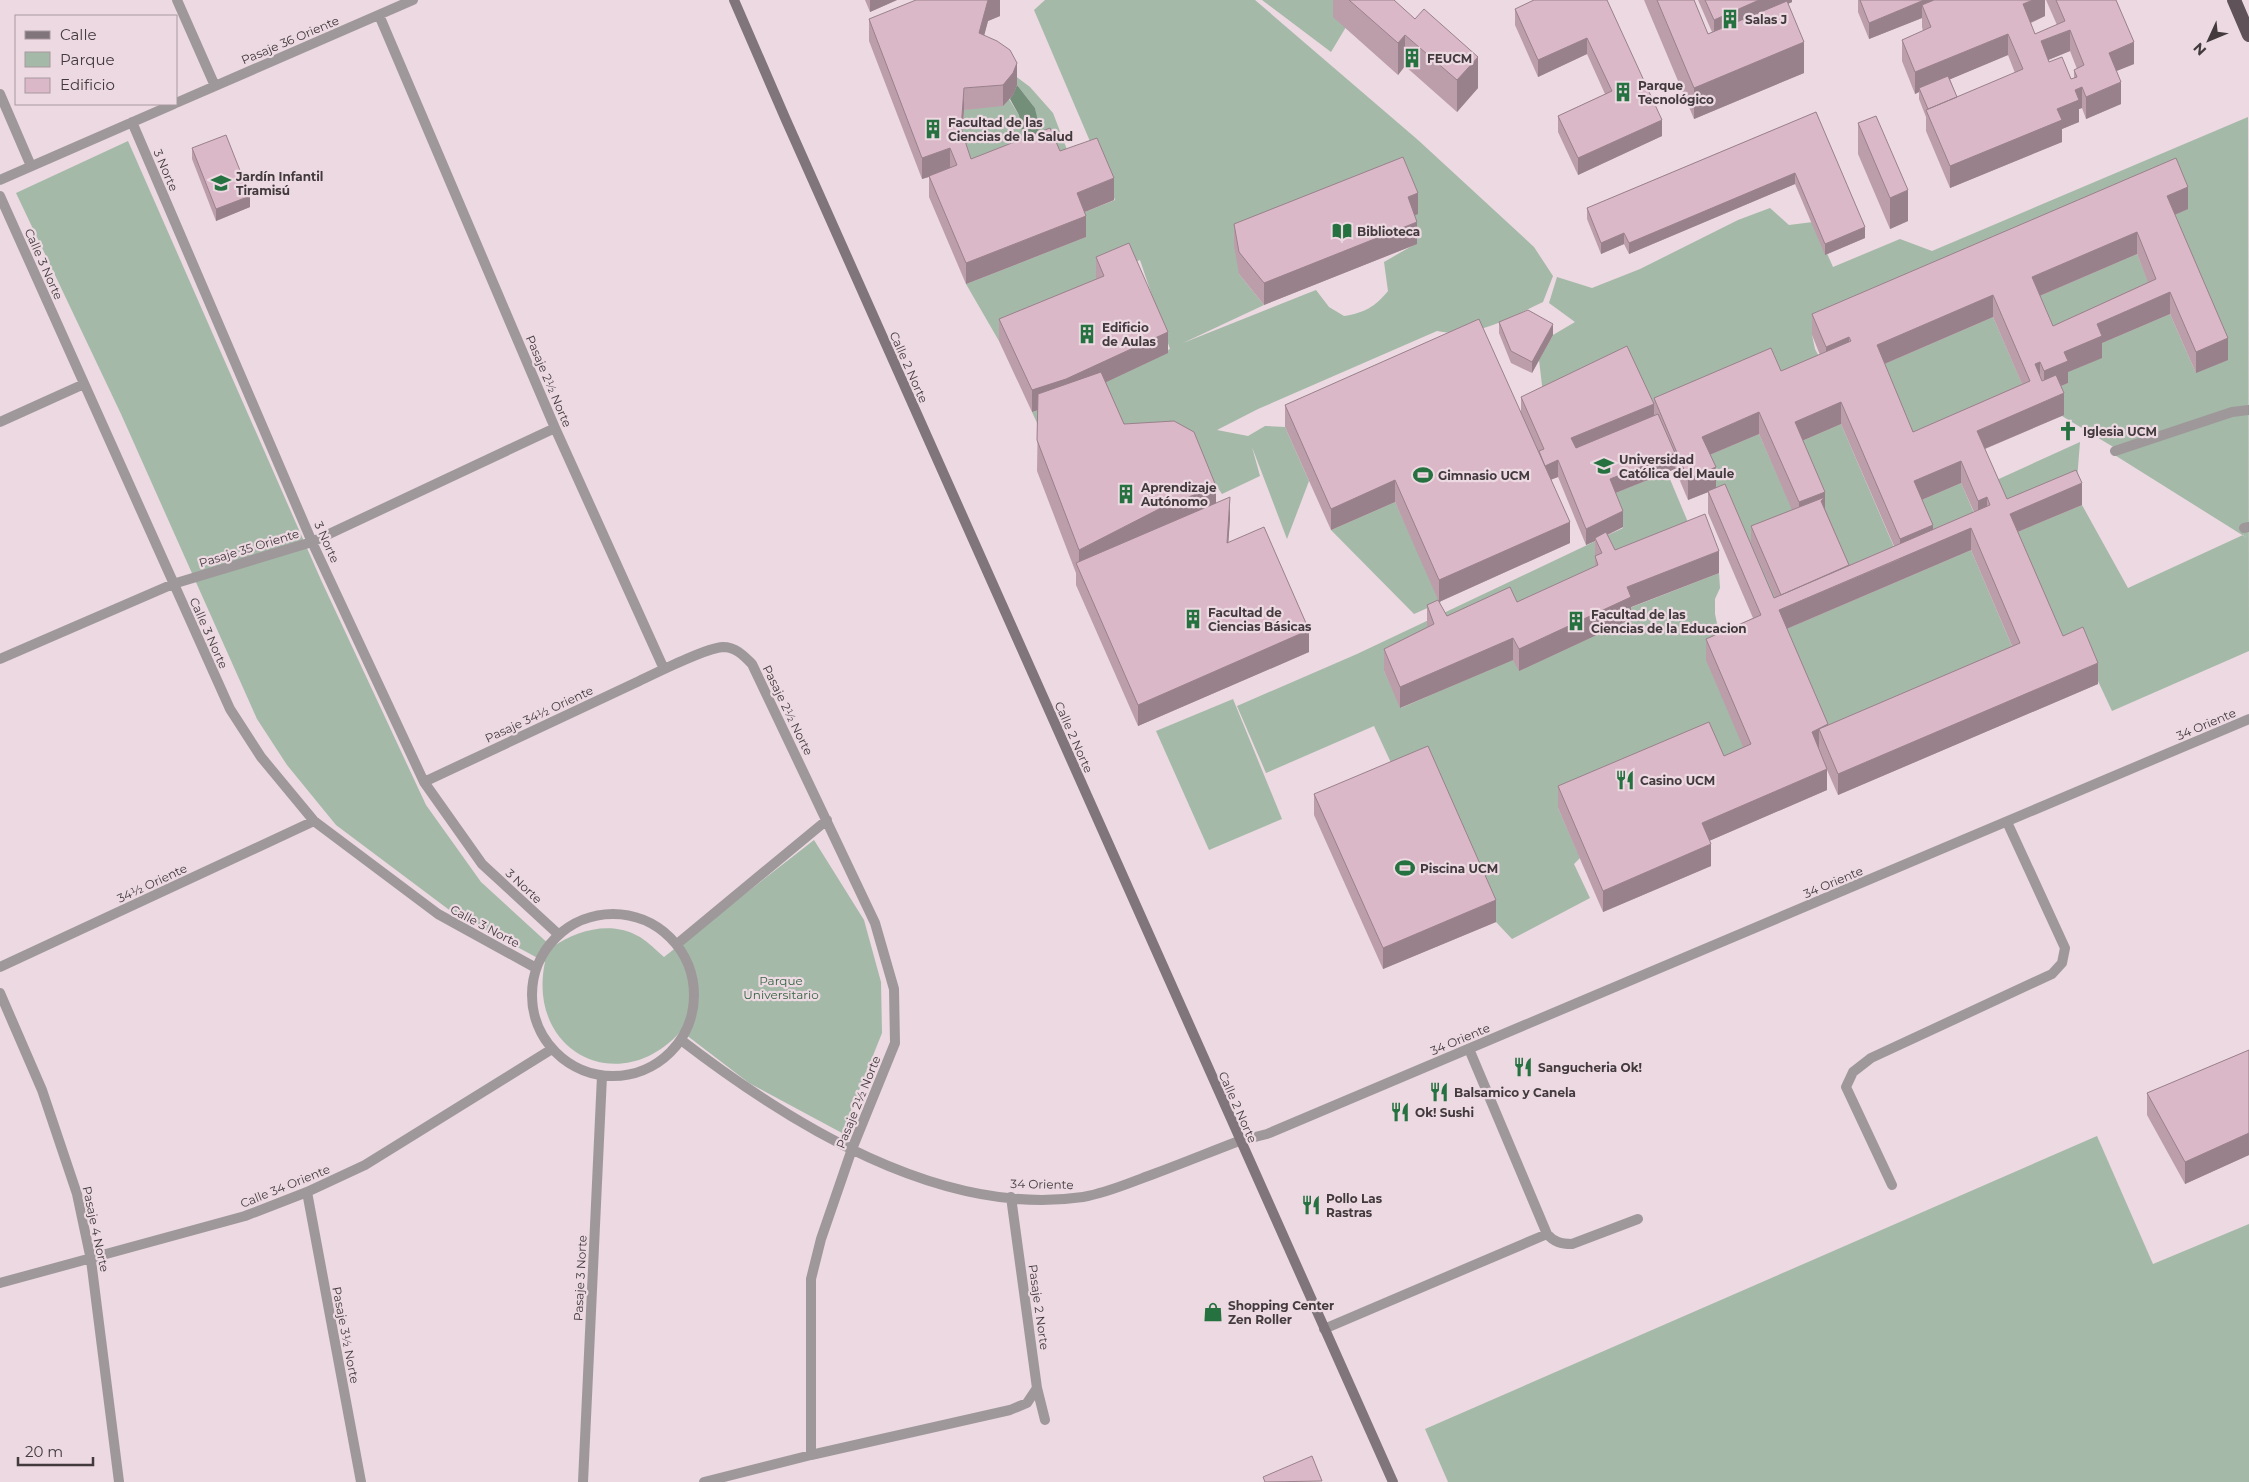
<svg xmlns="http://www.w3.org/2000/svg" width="2249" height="1482" font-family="Montserrat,sans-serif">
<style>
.green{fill:#a4b9a8;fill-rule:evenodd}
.water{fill:#738e79}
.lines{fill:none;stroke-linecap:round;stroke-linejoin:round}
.pedestrian{stroke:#9f989b;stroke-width:10}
.minor{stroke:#9f989b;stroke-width:10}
.tertiary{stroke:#9f989b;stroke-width:10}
.secondary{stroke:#80757a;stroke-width:10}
.trunk{stroke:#605259;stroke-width:14}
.wall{fill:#bc9eab;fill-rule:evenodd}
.shaded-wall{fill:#99818b}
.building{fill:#dbb8c7;stroke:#99818b;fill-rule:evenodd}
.labels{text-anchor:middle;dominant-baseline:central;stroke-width:4.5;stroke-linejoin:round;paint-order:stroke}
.poi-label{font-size:12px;font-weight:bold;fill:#423a3d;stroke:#ecd9e1;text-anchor:start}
.street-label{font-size:12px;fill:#423a3d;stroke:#ecd9e1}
.park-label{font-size:12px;fill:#356442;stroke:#ecd9e1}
</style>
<rect width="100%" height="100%" fill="#ecd9e1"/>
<path class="green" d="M1045 0H1255L1418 140 1534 247 1553 276 1543 302C1509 318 1475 339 1437 331L1258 409 1217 430 1248 436 1265 426 1285 427 1309 481 1287 539 1252 447 1260 476 1222 494 1188 444 1038 425 1032 412 1066 401 1170 349 1140 260 1118 269 1104 298 999 341 966 284 1086 237 1077 215 1115 200 1034 10ZM1417 214 1408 218 1417 243 1384 262 1388 291C1375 307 1364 313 1344 316L1329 307 1316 290 1183 343 1264 305 1239 274Z
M1262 0H1352V17L1331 52Z
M1010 72 1030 87 1053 113 1074 168 1041 153 1035 108 1017 85Z
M1009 99 1019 115 1023 139 971 181 961 151 964 110Z
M2248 117 2249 651 2112 711 2083 649 2063 657 2010 535 2082 505 2128 588 2243 535 2247 538 2113 454 2115 448 2062 416 2045 393 2068 383 2064 374 2097 345 2170 314 2196 373 2167 218 1812 335 1815 349 1828 373 1654 420 1544 402 1539 360 1553 335 1575 322 1549 303 1557 277 1592 288 1640 269 1738 220 1770 208 1789 225 1813 222 1833 267 1900 239 1932 251Z
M128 141 321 580 426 805 481 882 552 947C578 930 611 920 640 937 648 942 656 950 664 957L814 840 864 920 881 982 882 1033 842 1133 749 1083 681 1031C620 1100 526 1052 545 962L452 912 336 825 287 765 257 719 121 414 16 193Z
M2137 254 2156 300 2053 348 2032 299Z
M1993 317 2030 402 1913 453 1877 367Z
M1841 424 1900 561 1851 586 1795 444Z
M1759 434 1799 524 1782 616 1716 489 1702 458Z
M2080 442 2076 492 2007 521 1990 483Z
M1667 472 1695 539C1590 579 1484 619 1384 671L1401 708 1627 609 1719 573 1720 588 1715 599V614L1718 628 1731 650 1751 765 1558 808 1580 858 1574 864 1590 898 1512 939 1496 922 1428 768 1399 780 1374 726 1266 773 1237 706 1357 654 1623 528 1610 495Z
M1961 483 1978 522 1934 551 1914 503Z
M1395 502 1441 602 1414 614 1331 530Z
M1971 550 2020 665 1819 751 1779 632Z
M1233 699 1282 819 1209 850 1156 731Z
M2097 1136 2153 1264 2249 1224V1482H1448L1425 1429Z"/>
<path class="water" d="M1017 85 1035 108 1041 136 1023 139 1019 115 1010 99Z"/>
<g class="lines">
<path class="pedestrian" d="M2115 451 2232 412 2249 410
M2244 528 2249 527"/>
<path class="minor" d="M177 0 215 86
M379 15 555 428 664 669
M0 94 31 166
M176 103 413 0
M132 122 312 542 424 782 482 864 558 934
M0 180 174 104
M0 196 230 709 261 757 314 821 438 914 536 968
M0 422 84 384
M0 659 173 584 312 542 555 428
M424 782C494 749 565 716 635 683 654 674 705 648 723 647 736 647 744 656 752 664L875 923 894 989 895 1043 852 1149 821 1239 811 1279V1455
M532 995a81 81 0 1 1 162 0a81 81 0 1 1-162 0Z
M677 944 827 820
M0 967 314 821
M0 993 42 1090 77 1194 91 1260 119 1482
M681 1040C789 1123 940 1218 1083 1197 1107 1193 1129 1183 1151 1175 1181 1164 1210 1152 1239 1141
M1469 1049 1547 1234C1554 1242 1561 1244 1572 1244L1638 1219
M1892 1185 1846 1087 1853 1072 1871 1058 2052 974 2062 963 2065 948 2007 822
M307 1192 361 1482
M1011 1197 1037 1388 1045 1420
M0 1283 245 1216 307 1192 365 1165 552 1049
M1324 1329 1547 1234
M583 1482 602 1076
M704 1482 811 1455 1010 1410 1027 1403 1037 1388"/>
<path class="tertiary" d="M1239 1141 1267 1134 2249 719"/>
<path class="secondary" d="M734 0 786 120 1393 1482"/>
<path class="trunk" d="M2234 0 2249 35"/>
</g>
<path class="wall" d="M865 0H897L870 12Z
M1000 0V16L988 21 984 35 1017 85 1013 95 1003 106 964 110 962 133 971 159 1060 151 1114 200 1085 212 1086 237 966 284 929 197V177L922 179 869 41V19Z
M1333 0H1394L1478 88 1457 112 1405 66 1398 75 1333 17Z
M1607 0 1662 136 1578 175 1558 132V116L1605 94 1587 54 1538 77 1515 25V9Z
M1644 0H1694L1708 34 1712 32 1698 0H1792V2L1788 4 1804 73 1694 119Z
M1858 0H2045V16L2031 23 2035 34 2057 25 2046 0H2116L2134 64 2116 71 2121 104 2086 119 2082 108 2079 109V122L2062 129V142L1950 188 1926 131V117L1919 99V92L1915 94 1902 61V40L1923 31 1922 27V18L1869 39 1858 12ZM2070 51 2077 69 2074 70V78L2071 79 2049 62 2048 60ZM2008 55 2015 73 1957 97 1950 79Z
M1816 112 1865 238 1825 255 1795 184 1629 254 1624 244 1601 254 1587 219V208Z
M1858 123 1908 221 1890 229 1858 154Z
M192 148 250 207 216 221 192 159Z
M2188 209 2175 215 2228 360 2196 373 2170 314 2102 343V358L2068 372V383L2061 386 2064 415 1985 449 2007 499 2082 505 2018 532 2063 636 2098 684 1838 795 1827 770V790L1709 841 1711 866 1603 912 1558 808V786L1724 756 1743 747 1706 660V639L1753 618 1708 513V492L1688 500 1675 469 1616 493 1623 527 1608 535 1615 550 1719 573 1631 607V619L1519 671 1513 660 1400 708 1384 671V649L1427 627V605L1447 616 1517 602 1595 567V541L1586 545 1558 477 1551 479 1570 543 1439 602 1395 502 1331 530 1285 427V405L1521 411V397L1654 404V398L1781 371 1820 355 1812 335V314ZM2137 254 2148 282 2053 326 2040 296ZM1993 317 2022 384 1913 432 1885 364ZM1841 424 1894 546 1849 565 1825 508 1803 440ZM1759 434 1792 510 1751 526V543L1775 597 1774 598 1716 488 1710 455ZM1961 483 1974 512 1933 529 1922 500ZM1971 550 2012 646 1828 726 1787 629Z
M1418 214 1414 216 1417 244 1264 305 1239 274 1234 246V224Z
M1096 257 1168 353 1106 382 1124 424 1216 503 1230 518 1228 543 1309 652 1138 726 1076 585V573L1037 471 1038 410 1032 412 999 341V319L1096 279Z
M1499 322 1553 335 1532 373 1511 363 1499 333Z
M1314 794 1496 922 1383 969 1314 815Z
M2249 1050V1155L2185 1184 2147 1115V1093Z"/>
<path class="shaded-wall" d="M870 0H897L870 12Z
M988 0H1000V16L988 21 979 55V33Z
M1759 0H1792V2L1714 36V20Z
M1924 0H1957L1922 5V18L1869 39V23Z
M2033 0H2045V16L2023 26V4Z
M2070 30V51L2041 63V41Z
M2008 34V55L1920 92 1919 88V92L1915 94V72Z
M1405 35V66L1398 75V43Z
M1587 38V54L1538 77V60Z
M1804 42V73L1694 119V88Z
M2134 42V64L2109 74V53Z
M1478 57V88L1457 112V80Z
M1017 63V85L1013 95 1003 106V85Z
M2121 82V104L2086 119V97Z
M2082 87V108L2079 109V122L2062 129V142L1950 188V166L2057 109 2075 90Z
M964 88V110L961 151V129Z
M1662 120V136L1578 175V158Z
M950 148V170L922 179V158Z
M1795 173V184L1629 254V243Z
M1114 178V200L1077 215V193Z
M2188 187V209L2167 218V196Z
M1908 190V221L1890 229V198Z
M1418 193V214L1408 218V197Z
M250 196V207L216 221V209Z
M1086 216V237L966 284V263Z
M1417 222V244L1264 305V283Z
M1865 227V238L1825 255V244Z
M2137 232V254L2032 299V277Z
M1624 233V244L1601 254V243Z
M2170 292V314L2102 343V358L2068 372V383L2044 393V371L2064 352 2097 324Z
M1993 295V317L1877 367V345Z
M1553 324V335L1532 373V362Z
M1168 332V353L1066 401 1032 412V390Z
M1849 337V358L1826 368V347Z
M2228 338V360L2196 373V352Z
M2040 362V384L2035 364Z
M2064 393V415L1977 452V431Z
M1841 402V424L1795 444V422Z
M1654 404V420L1571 454V438Z
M1759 412V434L1702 458V437Z
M1675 453V469L1610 495V479Z
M1558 460V477L1543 483V466Z
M1961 461V483L1914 503V481Z
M1716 467V489L1688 500V479Z
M1395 480V502L1331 530V509Z
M2082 483V505L2010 535V514Z
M1216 486V517L1079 570V550L1159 509Z
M1825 492V513L1799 524V502Z
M1230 497V518L1227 565V543Z
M1987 497V518L1978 522V501Z
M1623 511V527L1596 540 1595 538V541L1586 545V529Z
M1570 522V543L1439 602V580Z
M1933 525V544L1971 528V550L1779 632V610L1900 559V539Z
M1719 551V573L1631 607V619L1519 671V649L1627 587Z
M1309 630V652L1138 726V705Z
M1513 638V660L1400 708V687Z
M2098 663V684L1838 795V774Z
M1828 724V746L1819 729V750L1812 732Z
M1827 769V790L1702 844V823Z
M1711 844V866L1603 912V891Z
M1496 900V922L1383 969V948Z
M2249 1133V1155L2185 1184V1162Z"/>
<path class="building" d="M916 0H988L979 33 997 41 1010 50 1017 63 1013 73 1003 85 964 88 961 129 971 159 1050 128 1060 151 1097 138 1114 178 1077 193 1086 216 966 263 929 176 957 165 950 148 922 158 869 19Z
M1349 0H1394L1415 19 1424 9 1478 57 1457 80 1405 35 1398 43Z
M1534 0H1607L1662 120 1578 158 1558 116 1612 91 1587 38 1538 60 1515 9Z
M1657 0H1694L1708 34 1787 1 1804 42 1694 88Z
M1705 0H1759L1714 20Z
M1860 0H1924L1869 23Z
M1934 0H2033L2023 4 2035 34 2065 21 2056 0H2116L2134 42 2109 53 2121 82 2086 97 2082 87 2075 90 2079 100 2057 109 2062 120 1950 166 1926 110 2023 69 2008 34 1915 72 1902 40 1931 27 1922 5ZM2070 30 2084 65 2074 70 2077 77 2071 79 2062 57 2049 62 2041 41Z
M1948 76 1957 97 1928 109 1919 88Z
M1816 112 1865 227 1825 244 1795 173 1629 243 1624 233 1601 243 1587 208Z
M1876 116 1908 190 1890 198 1858 123Z
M226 135 250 196 216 209 192 148Z
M1403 157 1418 193 1408 197 1417 222 1264 283 1239 252 1234 224Z
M2176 158 2188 187 2167 196 2228 338 2196 352 2170 292 2097 324 2102 336 2064 352 2068 361 2044 371 2040 362 2035 364 2042 381 2056 375 2064 393 1977 431 2007 499 2076 470 2082 483 2010 514 2063 636 2083 627 2098 663 1838 774 1819 729 2020 643 1971 528 1779 610 1828 724 1812 732 1827 769 1702 823 1711 844 1603 891 1558 786 1709 722 1724 756 1751 744 1706 639 1761 615 1708 491 1725 484 1774 598 1990 505 1987 497 1978 501 1961 461 1914 481 1933 525 1900 539 1841 402 1795 422 1825 492 1799 502 1759 412 1702 437 1716 467 1688 479 1654 398 1771 348 1781 371 1851 341 1849 337 1826 347 1812 314ZM2137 232 2156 279 2053 326 2032 277ZM1993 295 2030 381 1913 432 1877 345Z
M1129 243 1168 332 1066 379 1032 390 999 319 1104 276 1096 257Z
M1528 310 1553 324 1532 362 1511 351 1499 322Z
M1479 319 1570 522 1439 580 1395 480 1331 509 1285 405Z
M1627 346 1654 404 1571 438 1576 448 1658 414 1675 453 1610 479 1623 511 1586 529 1558 460 1545 466 1539 451 1544 449 1521 397Z
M1101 372 1124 424 1174 421 1194 432 1216 486 1159 509 1079 550 1037 440 1038 394Z
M1230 497 1227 543 1264 527 1309 630 1138 705 1076 563Z
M1825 497 1821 501 1849 565 1781 595 1751 526Z
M1705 514 1719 551 1627 587 1631 597 1519 649 1513 638 1400 687 1384 649 1434 624 1427 605 1438 600 1447 616 1510 587 1517 602 1598 565 1595 556 1602 553 1595 538 1606 532 1615 550Z
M1428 746 1496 900 1383 948 1314 794Z
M2249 1050V1133L2185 1162 2147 1093Z
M1312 1456 1322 1481 1265 1482 1263 1477Z"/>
<defs>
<symbol id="building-bare" viewBox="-9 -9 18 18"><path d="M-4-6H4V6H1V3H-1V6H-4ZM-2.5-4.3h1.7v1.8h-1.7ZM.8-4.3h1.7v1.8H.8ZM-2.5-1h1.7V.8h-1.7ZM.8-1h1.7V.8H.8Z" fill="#257140" stroke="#ecd9e1" stroke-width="2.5" paint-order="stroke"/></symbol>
<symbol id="school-bare" viewBox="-9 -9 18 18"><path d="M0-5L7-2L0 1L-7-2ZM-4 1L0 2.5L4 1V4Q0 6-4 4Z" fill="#257140" stroke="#ecd9e1" stroke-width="2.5" paint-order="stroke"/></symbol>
<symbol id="library-bare" viewBox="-9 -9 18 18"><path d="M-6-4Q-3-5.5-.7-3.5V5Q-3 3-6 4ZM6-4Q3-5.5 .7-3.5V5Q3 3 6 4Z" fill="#257140" stroke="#ecd9e1" stroke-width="2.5" paint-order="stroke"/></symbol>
<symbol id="church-bare" viewBox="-9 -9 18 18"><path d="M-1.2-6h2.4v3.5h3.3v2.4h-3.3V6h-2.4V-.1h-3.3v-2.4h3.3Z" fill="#257140" stroke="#ecd9e1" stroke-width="2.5" paint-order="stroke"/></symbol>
<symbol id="university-bare" viewBox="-9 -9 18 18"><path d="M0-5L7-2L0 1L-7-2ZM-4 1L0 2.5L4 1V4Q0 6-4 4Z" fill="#257140" stroke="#ecd9e1" stroke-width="2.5" paint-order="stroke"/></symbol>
<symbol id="stadium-bare" viewBox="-9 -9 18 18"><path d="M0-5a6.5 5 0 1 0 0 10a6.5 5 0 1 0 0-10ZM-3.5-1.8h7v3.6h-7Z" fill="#257140" stroke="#ecd9e1" stroke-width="2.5" paint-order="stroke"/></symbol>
<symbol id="restaurant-bare" viewBox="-9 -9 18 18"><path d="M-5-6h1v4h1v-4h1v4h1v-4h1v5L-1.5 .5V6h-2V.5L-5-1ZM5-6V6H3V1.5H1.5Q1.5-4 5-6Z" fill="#257140" stroke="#ecd9e1" stroke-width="2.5" paint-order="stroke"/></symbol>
<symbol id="shop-bare" viewBox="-9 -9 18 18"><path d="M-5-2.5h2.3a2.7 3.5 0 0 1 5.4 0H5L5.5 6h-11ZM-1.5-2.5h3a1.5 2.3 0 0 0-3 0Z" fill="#257140" stroke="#ecd9e1" stroke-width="2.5" paint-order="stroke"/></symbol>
</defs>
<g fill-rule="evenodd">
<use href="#building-bare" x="1716" y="5" width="28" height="28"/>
<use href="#building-bare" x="1398" y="44" width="28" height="28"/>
<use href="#building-bare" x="1609" y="78" width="28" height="28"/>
<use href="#building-bare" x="919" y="115" width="28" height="28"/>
<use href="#school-bare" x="207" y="169" width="28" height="28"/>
<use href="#library-bare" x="1328" y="217" width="28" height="28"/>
<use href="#building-bare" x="1073" y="320" width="28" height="28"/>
<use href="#church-bare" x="2054" y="417" width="28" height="28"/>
<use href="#university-bare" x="1590" y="452" width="28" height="28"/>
<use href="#stadium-bare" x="1409" y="461" width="28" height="28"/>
<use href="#building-bare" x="1112" y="480" width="28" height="28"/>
<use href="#building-bare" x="1179" y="605" width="28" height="28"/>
<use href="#building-bare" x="1562" y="607" width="28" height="28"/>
<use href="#restaurant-bare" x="1611" y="766" width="28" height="28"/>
<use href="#stadium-bare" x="1391" y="854" width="28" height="28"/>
<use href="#restaurant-bare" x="1509" y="1053" width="28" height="28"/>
<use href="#restaurant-bare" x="1425" y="1078" width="28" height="28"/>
<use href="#restaurant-bare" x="1386" y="1098" width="28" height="28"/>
<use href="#restaurant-bare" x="1297" y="1191" width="28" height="28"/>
<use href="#shop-bare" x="1199" y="1298" width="28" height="28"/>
</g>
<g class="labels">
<g class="poi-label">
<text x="1745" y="19">Salas J</text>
<text x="1427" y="58">FEUCM</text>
<text x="1638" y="85">Parque<tspan x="1638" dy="14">Tecnológico</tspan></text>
<text x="948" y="122">Facultad de las<tspan x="948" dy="14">Ciencias de la Salud</tspan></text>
<text x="236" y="176">Jardín Infantil<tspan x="236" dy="14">Tiramisú</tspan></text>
<text x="1357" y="231">Biblioteca</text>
<text x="1102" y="327">Edificio<tspan x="1102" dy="14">de Aulas</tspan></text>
<text x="2083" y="431">Iglesia UCM</text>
<text x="1619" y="459">Universidad<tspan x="1619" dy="14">Católica del Maule</tspan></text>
<text x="1438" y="475">Gimnasio UCM</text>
<text x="1141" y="487">Aprendizaje<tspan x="1141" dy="14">Autónomo</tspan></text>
<text x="1208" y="612">Facultad de<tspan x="1208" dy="14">Ciencias Básicas</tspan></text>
<text x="1591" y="614">Facultad de las<tspan x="1591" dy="14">Ciencias de la Educacion</tspan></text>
<text x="1640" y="780">Casino UCM</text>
<text x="1420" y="868">Piscina UCM</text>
<text x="1538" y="1067">Sangucheria Ok!</text>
<text x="1454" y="1092">Balsamico y Canela</text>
<text x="1415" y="1112">Ok! Sushi</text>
<text x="1326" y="1198">Pollo Las<tspan x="1326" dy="14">Rastras</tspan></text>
<text x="1228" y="1305">Shopping Center<tspan x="1228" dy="14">Zen Roller</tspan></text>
</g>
<g class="street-label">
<text transform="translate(290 40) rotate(-23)">Pasaje 36 Oriente</text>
<text transform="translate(166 170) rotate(67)">3 Norte</text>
<text transform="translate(44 264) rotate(66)">Calle 3 Norte</text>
<text transform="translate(909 367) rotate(66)">Calle 2 Norte</text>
<text transform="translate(549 381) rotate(67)">Pasaje 2½ Norte</text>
<text transform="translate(327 542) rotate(66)">3 Norte</text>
<text transform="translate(249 548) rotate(-17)">Pasaje 35 Oriente</text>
<text transform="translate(209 633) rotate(66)">Calle 3 Norte</text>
<text transform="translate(788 710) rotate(64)">Pasaje 2½ Norte</text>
<text transform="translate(539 714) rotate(-25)">Pasaje 34½ Oriente</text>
<text transform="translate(2206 724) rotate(-23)">34 Oriente</text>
<text transform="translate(1074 737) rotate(66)">Calle 2 Norte</text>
<text transform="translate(1833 882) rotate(-23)">34 Oriente</text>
<text transform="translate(152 883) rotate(-25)">34½ Oriente</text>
<text transform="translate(524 886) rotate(43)">3 Norte</text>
<text transform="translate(485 926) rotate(28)">Calle 3 Norte</text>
<text transform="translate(1460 1039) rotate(-23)">34 Oriente</text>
<text transform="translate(858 1102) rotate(-68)">Pasaje 2½ Norte</text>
<text transform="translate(1238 1107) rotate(66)">Calle 2 Norte</text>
<text transform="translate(1042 1184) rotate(1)">34 Oriente</text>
<text transform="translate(285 1186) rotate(-22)">Calle 34 Oriente</text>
<text transform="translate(96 1229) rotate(78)">Pasaje 4 Norte</text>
<text transform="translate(580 1278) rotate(-87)">Pasaje 3 Norte</text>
<text transform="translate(1039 1307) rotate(82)">Pasaje 2 Norte</text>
<text transform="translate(346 1335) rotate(79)">Pasaje 3½ Norte</text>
</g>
<g class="park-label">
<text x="781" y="980">Parque<tspan x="781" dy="14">Universitario</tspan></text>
</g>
</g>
<rect x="15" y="15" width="162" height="90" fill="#ecd9e1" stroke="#a8999f"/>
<rect x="25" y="31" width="25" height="8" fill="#80757a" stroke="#a8999f"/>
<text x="60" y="40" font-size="15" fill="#423a3d">Calle</text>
<rect x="25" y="52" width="25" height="15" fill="#a4b9a8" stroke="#a8999f"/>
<text x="60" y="65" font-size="15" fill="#423a3d">Parque</text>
<rect x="25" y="78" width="25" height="15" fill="#dbb8c7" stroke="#a8999f"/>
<text x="60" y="90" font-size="15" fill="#423a3d">Edificio</text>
<g transform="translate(2209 40) rotate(226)" stroke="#ecd9e1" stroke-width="4" paint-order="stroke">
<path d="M0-4L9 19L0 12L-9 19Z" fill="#423a3d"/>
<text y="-8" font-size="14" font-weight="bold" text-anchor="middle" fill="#423a3d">N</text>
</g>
<path d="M18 1457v8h75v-8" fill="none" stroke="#423a3d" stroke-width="2.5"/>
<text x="25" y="1457" font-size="15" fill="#423a3d" stroke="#ecd9e1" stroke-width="4" paint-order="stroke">20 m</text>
</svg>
